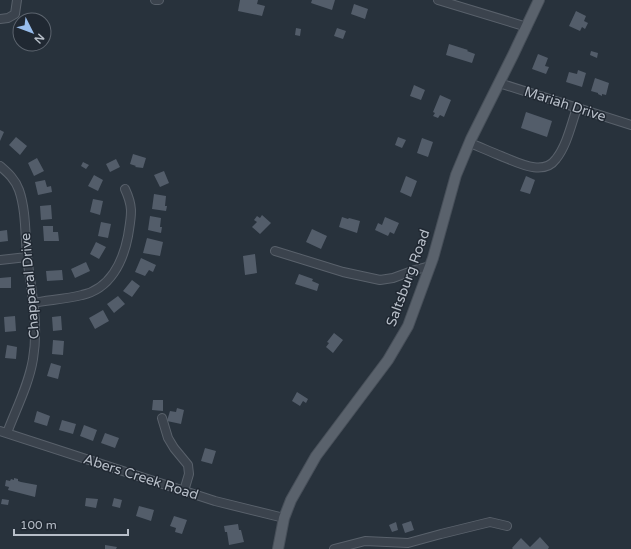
<svg xmlns="http://www.w3.org/2000/svg" width="631" height="549" font-family="'Varela Round',sans-serif">
<style>
.building{fill:#535d6a}
.lines{fill:none;stroke-linecap:round;stroke-linejoin:round}
.minor-casing{stroke:#59616b;stroke-width:10}
.major-casing{stroke:#474f59;stroke-width:12}
.minor{stroke:#3b434d;stroke-width:8}
.major{stroke:#5a626c;stroke-width:10}
.labels{text-anchor:middle;dominant-baseline:central;stroke-width:3;stroke-linejoin:round;paint-order:stroke}
.street-label{font-size:14px;fill:#b7bec8;stroke:#202832}
</style>
<rect width="100%" height="100%" fill="#28323c"/>
<path class="building" d="M240 0H258L257 4 265 6 262 16 238 11Z
M312 0H335L332 10 311 3Z
M354 4 368 9 365 19 351 14Z
M576 11 586 16 584 21 588 23 585 29 582 27 580 31 569 26Z
M296 28 301 29 300 36 295 35Z
M337 28 346 31 343 39 334 36Z
M449 44 468 50 467 51 475 54 472 63 446 55Z
M591 51 598 53 597 58 590 55Z
M538 54 548 58 545 66 549 67 546 74 532 69Z
M578 70 586 73 582 87 566 82 569 72 577 74Z
M595 78 609 83 606 95 602 94V96L598 94V93L591 91Z
M414 85 425 90 421 100 410 96Z
M440 95 451 100 444 117 440 115 438 118 433 116 435 113 433 112Z
M526 112 552 121 547 137 521 128Z
M0 130 4 132 0 141Z
M16 137 27 146 20 155 9 145Z
M398 137 406 140 402 148 395 145Z
M422 138 433 142 428 157 417 153Z
M133 154 146 158 143 168 135 167 136 166 130 164Z
M37 158 44 171 34 176 28 163Z
M116 159 120 167 110 172 106 164Z
M83 162 89 165 86 169 81 166Z
M164 171 169 183 160 187 154 175Z
M94 175 103 180 98 191 88 186Z
M406 176 417 181 411 197 400 192Z
M526 176 535 180 530 194 520 191Z
M45 180 47 187 51 186 52 192 38 195 35 182Z
M154 194 166 196 165 206H167L166 211 152 209Z
M93 199 103 201 100 215 90 212Z
M51 205 52 219 41 220 40 206Z
M262 215 271 223 260 234 252 227 257 222 254 220 257 216 260 218Z
M150 216 161 218 160 227H162L161 233 148 230Z
M342 217 348 219 349 218 360 221 357 233 339 227Z
M385 217 399 223 394 234 390 232 388 236 375 230 378 223 382 225Z
M101 222 111 224 108 238 98 236Z
M43 226H53V232H58L59 241H44Z
M312 229 327 236 321 249 306 242Z
M7 230 8 241 0 242V231Z
M147 238 163 242 160 256 143 253Z
M96 242 106 247 99 259 90 254Z
M255 254 257 273 245 275 243 256Z
M141 258 156 265 153 272 149 270 145 276 135 272Z
M86 262 90 271 75 278 71 269Z
M62 270 63 280 47 281 46 271Z
M299 274 313 279 312 281 319 284 317 291 295 284Z
M11 277V288H0V278Z
M132 280 140 286 132 297 123 291Z
M118 296 125 304 114 313 107 304Z
M103 310 109 321 95 329 89 318Z
M15 316 16 331 5 332 4 317Z
M61 316 62 330 53 331 52 317Z
M334 333 343 340 333 353 326 347 329 343 327 342Z
M53 340 64 341 63 355 52 354Z
M7 345 17 347 16 359 5 358Z
M51 363 61 366 58 379 47 376Z
M297 392 308 399 306 403 303 401 300 406 292 401Z
M153 400H163V411L152 410Z
M177 408 184 410 181 424 167 421 170 411 176 412Z
M37 411 50 416 47 426 34 422Z
M62 420 76 424 73 434 59 430Z
M84 425 97 430 93 441 80 436Z
M105 433 119 438 115 448 101 443Z
M205 448 216 451 212 464 201 461Z
M14 478 18 479V481L21 482 37 485 35 497 8 490 9 487 5 486 6 480 10 481 11 479 14 480Z
M86 498 98 499 96 508 85 506Z
M114 498 122 500 120 508 112 506Z
M2 499 9 500 8 505 1 504Z
M139 506 154 510 151 521 136 516Z
M174 516 187 520 182 534 175 532 176 528 170 526Z
M411 521 414 530 405 533 402 524Z
M396 522 398 530 392 532 389 525Z
M238 524 239 530H241L244 542 229 545 227 532H225L224 526Z
M540 537 549 547 548 549H513L512 548 521 538 530 547Z
M105 545 117 547 116 549H105Z"/>
<g class="lines">
<defs>
<path id="minor" d="M155 0H159
M438 0 527 27
M0 19 8 18 15 14 17 0
M499 83 631 125
M470 143C480 147 491 152 501 156 517 162 543 177 556 159 567 145 571 125 577 108
M0 166C8 173 15 179 19 190 26 210 25 234 27 256 31 290 39 324 33 359 29 384 16 409 7 433
M275 251 343 272 380 280 393 278 415 270 430 266
M0 260 27 257
M33 303C49 300 66 299 82 295 110 289 123 262 128 236 131 216 134 208 125 189
M162 418 168 438 174 448 188 465 189 474 184 491
M0 431 215 501 284 518
M334 549 365 541 408 543 441 534 490 522 507 526"/>
<path id="major" d="M278 549 284 518 291 500 316 456 388 360 408 326 433 258 456 175 471 139 513 55 539 0"/>
</defs>
<use href="#minor" class="minor-casing"/>
<use href="#major" class="major-casing"/>
<use href="#minor" class="minor"/>
<use href="#major" class="major"/>
</g>
<g class="labels">
<g class="street-label">
<text transform="translate(565 104) rotate(18)">Mariah Drive</text>
<text transform="translate(408 278) rotate(-70)">Saltsburg Road</text>
<text transform="translate(30 286) rotate(-95)">Chapparal Drive</text>
<text transform="translate(141 477) rotate(18)">Abers Creek Road</text>
</g>
</g>
<g transform="translate(32 32) rotate(132)"><circle r="19" fill="#202832" stroke="#5c646e"/>
<path d="M0-3L7 15L0 10L-7 15Z" fill="#98bdec"/>
<text y="-6" font-size="11" font-weight="bold" text-anchor="middle" fill="#b7bec8">N</text>
</g>
<path d="M14 529v6h114v-6" fill="none" stroke="#b7bec8" stroke-width="2"/>
<text x="20" y="529" font-size="12" fill="#b7bec8" stroke="#202832" stroke-width="3" paint-order="stroke">100 m</text>
</svg>
